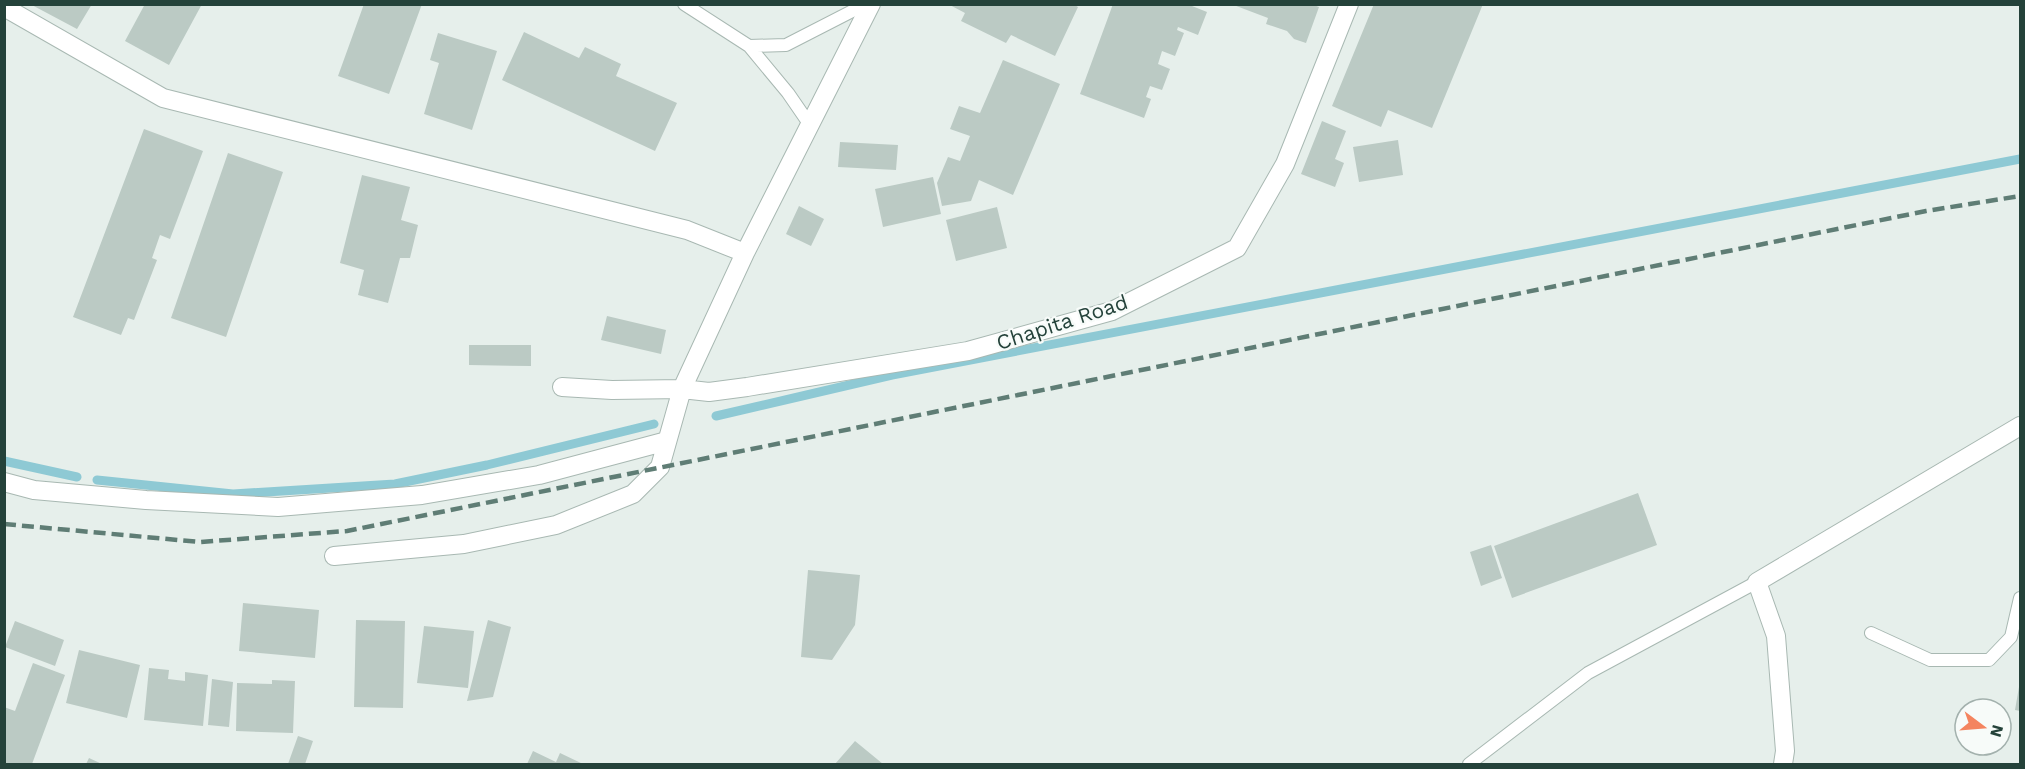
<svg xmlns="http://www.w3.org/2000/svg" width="2025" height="769" font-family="'Work Sans',sans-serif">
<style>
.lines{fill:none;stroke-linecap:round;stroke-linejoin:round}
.stream{stroke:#8ec9d4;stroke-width:9}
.building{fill:#bbcac4}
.service-casing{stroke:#a8b8b2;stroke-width:14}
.minor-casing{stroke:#a8b8b2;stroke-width:20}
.service{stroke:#fff;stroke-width:12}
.minor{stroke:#fff;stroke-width:18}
.rail{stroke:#5f7d75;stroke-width:4.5;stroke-dasharray:12 6;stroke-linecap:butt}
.labels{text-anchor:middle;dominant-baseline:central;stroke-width:4.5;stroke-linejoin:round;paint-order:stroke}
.street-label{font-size:21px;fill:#24423a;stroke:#f7fbf9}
</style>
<rect width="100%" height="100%" fill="#e6efeb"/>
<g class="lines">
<path class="stream" d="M716 416 892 375 2020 159
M4 461 77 477
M97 480 233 494 395 484 487 465 654 424"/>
</g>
<path class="building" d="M30 4H92L77 29Z
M145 4H202L169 65 125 41Z
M364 4H422L389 94 338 76Z
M948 4H1073L1078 7 1055 56 1011 35 1006 43 961 21 965 13Z
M1113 4H1187L1207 12 1198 35 1178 27 1177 30 1184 33 1175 56 1162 51 1158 64 1170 69 1162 90 1150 86 1146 97 1151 99 1144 118 1080 94Z
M1231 4H1311L1319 7 1306 43 1294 39 1287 31 1266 24 1268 18Z
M1374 4H1483L1432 128 1388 110 1381 127 1332 106Z
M524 32 579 58 585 47 621 64 616 76 677 103 655 151 502 80Z
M438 33 497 51 472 130 424 114 439 63 430 60Z
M1003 60 1060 84 1013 195 979 180 971 201 942 206 937 183 948 157 960 161 970 136 950 129 959 106 980 113Z
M1322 121 1346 131 1335 159 1344 163 1335 187 1301 174Z
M144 129 203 151 170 239 160 235 152 258 157 260 134 320 128 318 121 335 73 317Z
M1398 140 1403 175 1359 182 1353 147Z
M840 142 898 145 896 170 838 167Z
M228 153 283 172 226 337 171 318Z
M362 175 410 187 401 220 418 225 410 258H400L388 303 358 295 364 270 340 263Z
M933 177 941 214 883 227 875 189Z
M799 206 824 219 811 246 786 234Z
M997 207 1007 248 956 261 946 220Z
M607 316 666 330 661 354 601 340Z
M469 345H531V366L469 365Z
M1638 493 1657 545 1512 598 1494 546Z
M1491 545 1502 578 1481 586 1470 552Z
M808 570 860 575 855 625 832 660 801 657Z
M243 603 319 610 315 658 239 651Z
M356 620 405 621 403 708 354 707Z
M488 620 511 627 493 697 467 701Z
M15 621 64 640 55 666 5 647Z
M424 626 474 631 468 688 417 683Z
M79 650 140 665 127 718 66 703Z
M33 663 65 675 32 764H4V707L15 711Z
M149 668 169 670 168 679 185 681V672L208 675 203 726 144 720Z
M212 679 233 682 229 727 208 725Z
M272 680 295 681 293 733 236 731 237 683 272 684Z
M2019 687H2020V711L2015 710Z
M298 736 313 741 305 764H288Z
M855 741 883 764H835Z
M533 751 556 762 560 753 583 764H527Z
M89 758 102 764H86Z"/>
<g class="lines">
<defs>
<path id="service" d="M684 4 749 46 786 45 866 4
M749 46 788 93 810 125
M1871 633 1930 660H1989L2011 637 2020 598
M1469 764 1588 673 1757 582"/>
<path id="minor" d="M4 7 163 98 687 230 745 253
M562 387 612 390 682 389 709 392 747 387 968 351 1112 311 1237 248 1285 164 1349 4
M4 482 34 490 146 500 278 507 422 495 539 475 667 441
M334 556 464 544 556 525 633 494 660 467 682 389 745 253 871 4
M1783 764 1785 751 1776 636 1757 582 2020 426"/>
</defs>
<use href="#service" class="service-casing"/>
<use href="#minor" class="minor-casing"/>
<use href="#service" class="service"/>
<use href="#minor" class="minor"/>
<path class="rail" d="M4 524 200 542 347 531 1926 211 2020 196"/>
</g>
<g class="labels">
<g class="street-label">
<text transform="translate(1062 322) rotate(-18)">Chapita Road</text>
</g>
</g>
<rect width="2025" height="769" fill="none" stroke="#24423a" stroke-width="12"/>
<g transform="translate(1983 727) rotate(106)"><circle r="28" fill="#f7fbf9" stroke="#a3b1ad" stroke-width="1.5"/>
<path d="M0-4.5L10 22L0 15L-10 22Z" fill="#f4845f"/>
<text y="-9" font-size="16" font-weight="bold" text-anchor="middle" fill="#24423a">N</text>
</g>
</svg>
